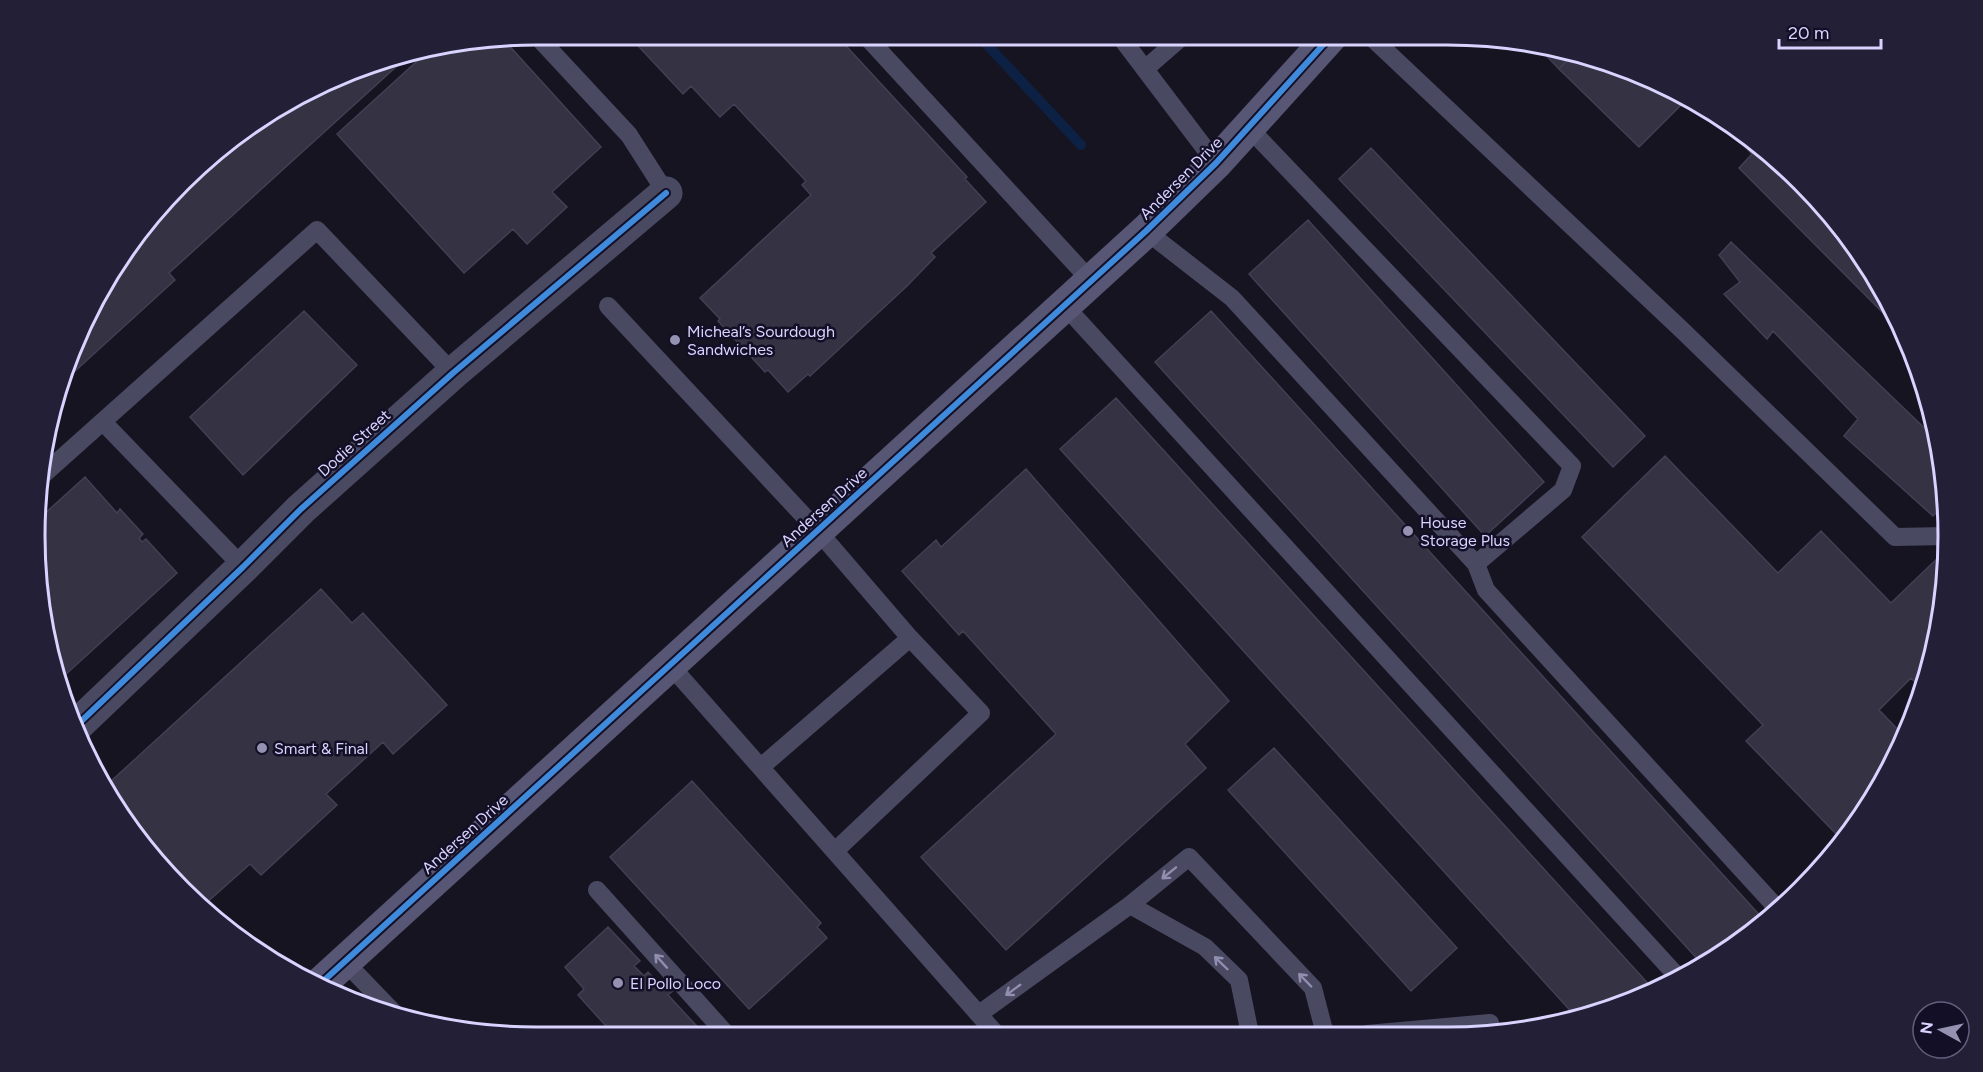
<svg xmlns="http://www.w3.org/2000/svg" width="1983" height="1072" font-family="Figtree,sans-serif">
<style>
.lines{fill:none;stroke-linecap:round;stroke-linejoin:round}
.stream{stroke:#0d2144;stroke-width:10}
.building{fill:#343243;stroke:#433f54;stroke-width:1.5}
.lane{stroke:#4a4962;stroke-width:18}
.street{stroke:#4a4962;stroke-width:33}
.secondary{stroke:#575674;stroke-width:33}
.cycleway-casing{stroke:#130f26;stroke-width:10}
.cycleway{stroke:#408adc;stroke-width:6}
.oneway{stroke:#928eb0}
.poi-dot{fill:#9591b1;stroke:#130f26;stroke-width:2}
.labels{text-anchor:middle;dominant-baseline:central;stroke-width:5;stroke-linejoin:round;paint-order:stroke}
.street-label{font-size:16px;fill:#d9d4ff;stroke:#130f26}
.poi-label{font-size:16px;fill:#d9d4ff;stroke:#130f26;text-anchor:start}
.rim{fill:none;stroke:#d9d4ff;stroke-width:3}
</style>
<rect width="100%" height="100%" fill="#161421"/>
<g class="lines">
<path class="stream" d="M978 35 1081 145"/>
</g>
<path class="building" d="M628 35H836L967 177 965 179 986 202 931 253 935 257 907 286 810 376 808 374 788 392 768 370 765 372 718 321 720 319 700 298 811 195 802 185 806 181 734 104 720 117 691 86 683 94Z
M504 40 601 147 552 192 567 207 527 244 513 229 464 273 337 134 426 53Z
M1536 45 1576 51 1559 69Z
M1576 51 1677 93 1685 101 1639 147 1559 69Z
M408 56 169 273 175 280 63 382 119 258 171 202 173 204 224 157 219 151 230 138 374 61Z
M1729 124 1777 159 1845 230 1897 314 1904 334 1739 168 1752 154 1726 128Z
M1371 148 1645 436 1613 467 1339 179Z
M1308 220 1544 482 1485 536 1249 274Z
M1731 242 1937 440 1947 502 1933 516 1844 436 1858 419 1773 331 1767 339 1724 294 1740 282 1719 255Z
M304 311 357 365 243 475 190 417Z
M1211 311 1764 920 1725 953 1702 964 1155 362Z
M1116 398 1653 989 1609 1011 1577 1018 1060 449Z
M1665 456 1778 573 1821 531 1891 603 1946 550 1944 601 1923 690 1911 678 1879 710 1904 736 1881 786 1843 841 1746 741 1763 725 1582 537Z
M1026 469 1229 701 1185 744 1206 768 1006 950 921 857 1056 734 963 631 959 635 902 571 936 540 941 547Z
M85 477 117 513 120 509 143 534 139 538 142 542 146 539 177 573 64 676 59 670 36 569 41 517Z
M321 589 352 623 363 613 447 705 393 754 383 742 326 794 337 805 261 875 250 864 205 904 159 867 108 784Z
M1274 748 1457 948 1411 991 1228 790Z
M692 781 821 923 817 927 827 938 749 1009 610 857Z
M608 927 640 961 634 966 644 976 648 972 660 985 667 980 675 989 668 995 706 1036H615L578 995 584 989 565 967Z"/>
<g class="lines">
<path class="lane" d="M536 35 629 135 666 193
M865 35 1091 281
M1119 35 1216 163
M1369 35 1683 331 1895 537 1946 536
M1145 69 1184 35
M1249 128 1572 466 1563 490 1476 564
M1146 231 1232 298 1476 564 1486 590 1777 908
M608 306 818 531 910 638 761 767
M1065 306 1678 977
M103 422 243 567
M45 473 317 230 453 373
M670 665 997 1035
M835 851 981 713 910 638
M597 890 728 1036
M1130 905 1205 947 1239 980 1250 1034
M345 962 398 1017
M979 1014 1130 905 1189 857 1313 988 1325 1034
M1367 1034 1490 1023"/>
<path class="street" d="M73 729 243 567 301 509 453 373 666 193"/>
<path class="secondary" d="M319 985 1146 231 1216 163 1332 35"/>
<defs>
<path id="cycleway" d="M73 729 243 567 301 509 453 373 666 193
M319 985 1146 231 1216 163 1332 35"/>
</defs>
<use href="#cycleway" class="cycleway-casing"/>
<use href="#cycleway" class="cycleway"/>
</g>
<defs><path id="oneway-shaft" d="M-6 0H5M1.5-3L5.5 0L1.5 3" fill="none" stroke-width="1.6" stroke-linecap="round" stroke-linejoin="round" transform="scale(1.5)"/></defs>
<g class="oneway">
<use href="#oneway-shaft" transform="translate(1169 873) rotate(141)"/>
<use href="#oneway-shaft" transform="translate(661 961) rotate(-132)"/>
<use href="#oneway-shaft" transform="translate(1221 963) rotate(-136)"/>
<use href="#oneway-shaft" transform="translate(1305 980) rotate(-134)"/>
<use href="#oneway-shaft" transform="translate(1013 990) rotate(144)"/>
</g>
<g class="poi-dot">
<circle cx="675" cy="340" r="6"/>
<circle cx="1408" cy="531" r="6"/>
<circle cx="262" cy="748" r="6"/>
<circle cx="618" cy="983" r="6"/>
</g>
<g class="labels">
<g class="street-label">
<text transform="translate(1181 178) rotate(-45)">Andersen Drive</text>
<text transform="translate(354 443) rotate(-42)">Dodie Street</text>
<text transform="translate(824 507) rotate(-42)">Andersen Drive</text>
<text transform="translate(465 834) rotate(-42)">Andersen Drive</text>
</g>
<g class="poi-label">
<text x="687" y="331">Micheal’s Sourdough<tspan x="687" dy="18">Sandwiches</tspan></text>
<text x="1420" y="522">House<tspan x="1420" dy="18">Storage Plus</tspan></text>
<text x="274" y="748">Smart &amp; Final</text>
<text x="630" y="983">El Pollo Loco</text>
</g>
</g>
<path d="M0 0H1983V1072H0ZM536 45H1447A491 491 0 0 1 1938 536V536A491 491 0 0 1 1447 1027H536A491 491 0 0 1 45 536V536A491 491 0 0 1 536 45Z" fill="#231f37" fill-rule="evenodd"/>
<path class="rim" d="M536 45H1447A491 491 0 0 1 1938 536V536A491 491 0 0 1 1447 1027H536A491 491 0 0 1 45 536V536A491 491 0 0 1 536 45Z"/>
<g transform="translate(1941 1030) rotate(278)"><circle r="28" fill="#130f26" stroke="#625e7d" stroke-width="1.5"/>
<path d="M0-4.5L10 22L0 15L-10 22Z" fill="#9591b1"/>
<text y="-9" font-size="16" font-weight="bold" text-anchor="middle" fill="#d9d4ff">N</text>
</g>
<path d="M1779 39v9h102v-9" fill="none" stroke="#d9d4ff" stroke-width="3"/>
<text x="1788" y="39" font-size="18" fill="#d9d4ff" stroke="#130f26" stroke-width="4.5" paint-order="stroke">20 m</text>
</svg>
